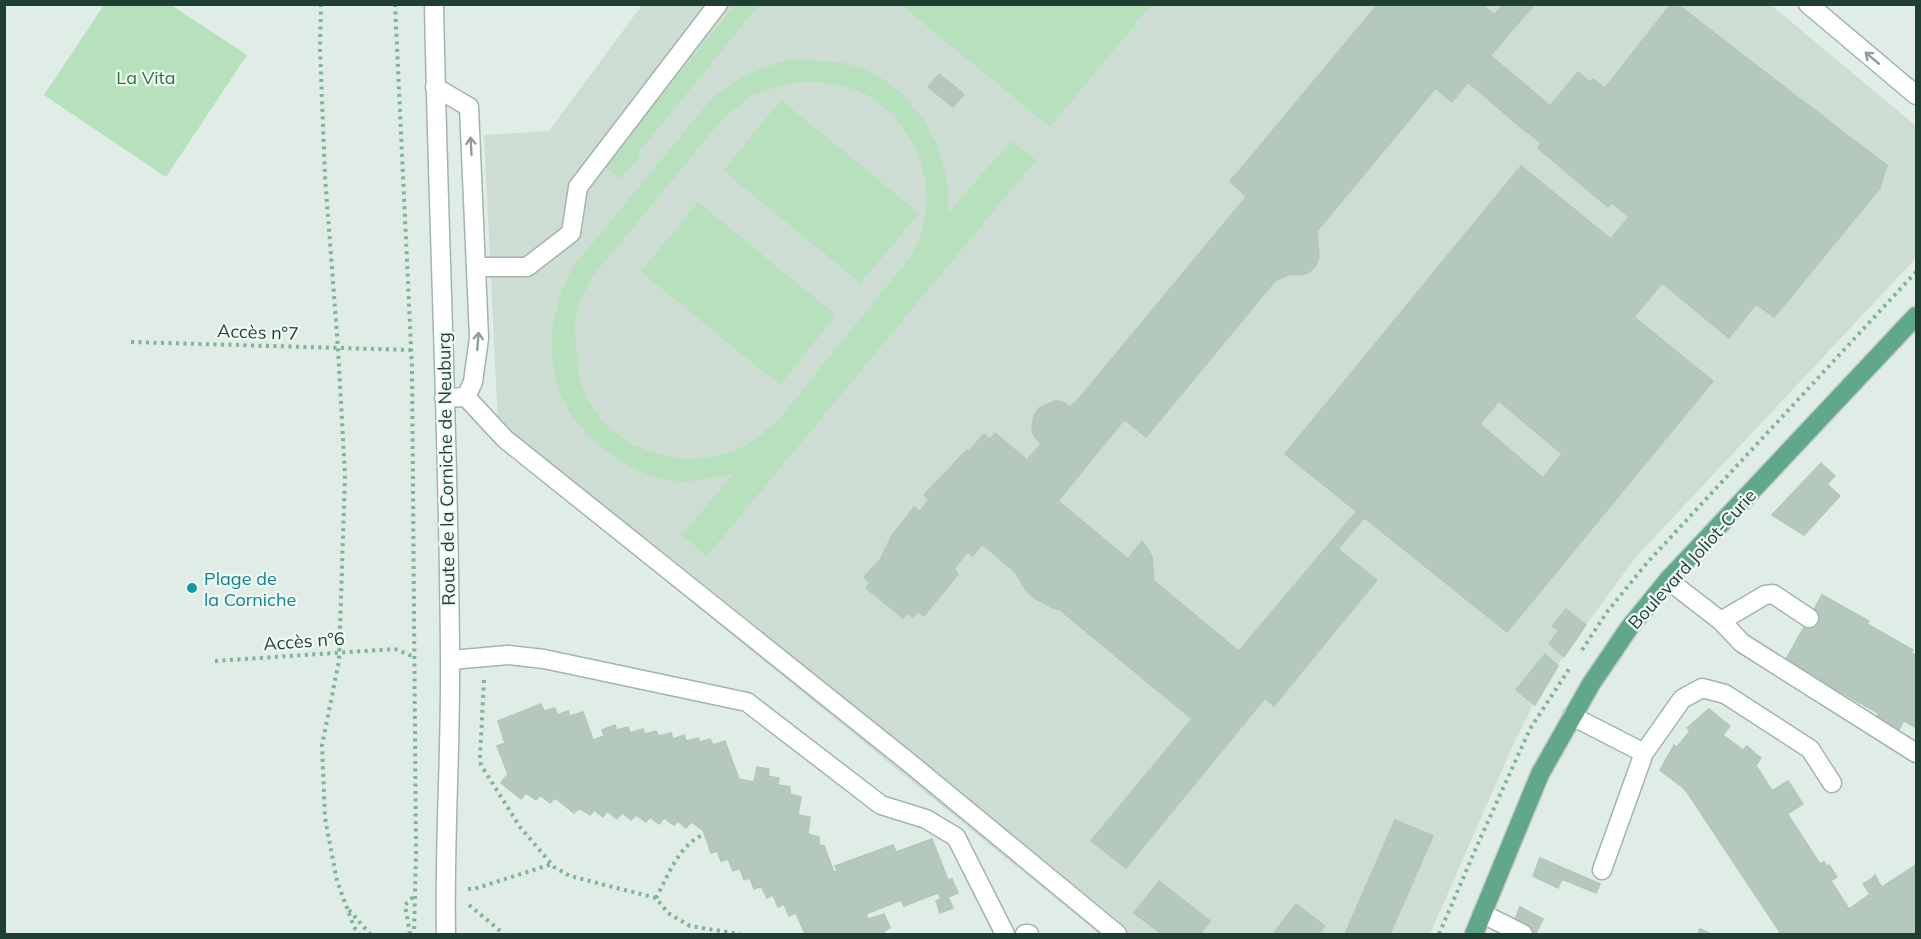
<svg xmlns="http://www.w3.org/2000/svg" width="1921" height="939" font-family="Mulish,sans-serif">
<style>
.built{fill:#ceddd4}
.green{fill:#b7e0bc;fill-rule:evenodd}
.building{fill:#b5c8be;stroke:#b2c7bb;stroke-width:1.5;fill-rule:evenodd}
.lines{fill:none;stroke-linecap:round;stroke-linejoin:round}
.minor-casing{stroke:#a2b5ac;stroke-width:21}
.major-casing{stroke:#c0c9c6;stroke-width:21}
.path{stroke:#7db49b;stroke-width:4;stroke-dasharray:3 4.5;stroke-linecap:butt}
.minor{stroke:#fff;stroke-width:18}
.major{stroke:#60a78b;stroke-width:18}
.oneway{stroke:#8f9f98}
.culture-dot{fill:#0f9aa8;stroke:#f1f9f4;stroke-width:2}
.labels{text-anchor:middle;dominant-baseline:central;stroke-width:4.5;stroke-linejoin:round;paint-order:stroke}
.park-label{font-size:18px;fill:#257a3a;stroke:#f1f9f4}
.street-label{font-size:18px;fill:#1f3f32;stroke:#f1f9f4}
.culture-label{font-size:18px;fill:#0d838f;stroke:#f1f9f4;text-anchor:start}
</style>
<rect width="100%" height="100%" fill="#e0ede6"/>
<path class="built" d="M642 5H1771L1916 126V258L1636 557 1564 655 1536 699 1513 745 1430 934H1099L499 445 484 135 549 131Z"/>
<path class="green" d="M104 5H171L247 55 166 177 44 95Z
M735 5H759L638 153 641 155 621 179 601 163 624 141Z
M901 5H1151L1050 127Z
M788 60C807 61 826 60 844 63 900 75 938 126 947 181 949 191 947 202 948 213L1011 141 1036 160 707 556 682 535 733 474C712 477 692 484 669 480 650 477 630 468 614 457 546 411 536 337 573 267L713 97C739 77 757 69 788 60ZM815 81C834 85 856 87 872 98 916 128 936 180 922 231 920 239 915 248 911 256L781 417 757 438 735 451 708 458 681 459 654 453 629 443 605 423 590 404 579 379 574 324 580 301 592 277 725 116 751 96 784 84Z
M781 100 919 213 861 283 723 171Z
M698 202 836 315 780 385 641 272Z"/>
<path class="building" d="M1378 4H1482L1494 15 1501 7 1519 22 1460 92 1444 78 1317 231 1319 257 1315 267 1309 272 1302 275 1290 274 1275 281 1146 437 1111 409 1102 422 1077 401 1266 173 1249 159Z
M1498 4H1535L1519 22Z
M1671 4H1677L1796 96 1792 109 1804 119 1815 110 1848 136 1843 154 1855 163 1871 153 1887 165 1880 188 1789 299 1771 285 1729 338 1662 283 1634 317 1713 381 1507 632 1285 454 1521 166 1611 239 1629 217 1612 203 1608 207 1538 148 1541 143 1528 133 1578 72 1590 82 1593 79 1605 88ZM1499 401 1562 454 1543 478 1480 424Z
M1491 56 1542 99 1519 126 1469 83Z
M939 74 964 94 953 107 928 87Z
M1444 78 1460 92 1452 102 1435 88Z
M1796 96 1815 110 1804 119 1792 109Z
M1542 99 1550 106 1528 133 1519 126Z
M1848 136 1871 153 1855 163 1843 154Z
M1249 159 1266 173 1247 197 1230 181Z
M1771 285 1789 299 1774 317 1756 304Z
M1055 401 1063 402 1070 407 1077 401 1102 422 1046 491 1128 559 1142 541 1152 556 1154 581 1247 658 1287 610 1326 642 1274 706 1265 698 1126 868 1091 841 1192 719 1060 610 1051 607 1034 598 1026 590 1015 572 982 544 973 556 967 552 954 569 958 574 924 616 918 612 913 617 907 613 903 618 866 588 870 583 864 577 880 560 891 537 914 507 920 511 929 500 924 495 967 450 969 451 984 434 990 439 995 433 1027 460 1041 444 1034 436 1032 429 1034 416 1039 408Z
M1111 409 1124 420 1114 432 1102 422Z
M1102 422 1114 432 1058 501 1046 491Z
M1821 463 1835 476 1827 484 1840 496 1804 535 1772 515Z
M1356 512 1364 518 1247 658 1239 651Z
M1338 549 1377 580 1326 642 1287 610Z
M1822 595 1869 621 1867 624 1913 650 1911 653 1916 656V697L1901 726 1785 661Z
M1566 609 1586 625 1564 657 1549 644 1559 630 1552 626Z
M1545 654 1558 666 1535 705 1516 690Z
M1916 697V728L1904 721Z
M541 704 544 711 555 708 557 715 568 711 570 716 583 712 593 740 604 736 602 730 615 725 617 730 628 727 630 733 643 729 645 734 656 731 659 736 671 733 673 739 684 735 686 741 698 738 700 742 710 739 713 745 725 741 739 779 754 782 757 767 769 769 768 776 779 778 778 785 790 787V794L801 797 798 815 810 817 808 834 819 837V845L824 846 834 872 837 871 835 866 893 845 896 852 932 839 948 880 952 879 958 893 948 897 953 908 940 913 936 901 941 899 938 893 904 906 901 900 866 914 868 919 884 914 890 928 884 931V934H805L796 913 789 916 784 904 778 907 773 895 767 898 761 886 754 889 750 878 744 880 740 868 733 871 728 859 721 861 717 851 711 853 703 830 691 822 686 828 678 821 674 825 664 818 659 824 650 817 646 822 636 815 631 820 622 813 617 819 607 811 603 817 594 810 590 815 579 808 574 813 555 798 550 803 540 795 536 800 526 793 521 799 501 783 508 774 497 746 505 743 498 721Z
M1709 709 1730 726 1682 787 1660 770 1674 745 1677 747 1690 731 1687 728Z
M1877 712 1901 726 1896 735 1880 726Z
M1723 735 1743 750 1747 746 1757 755 1753 761 1820 864 1824 862 1827 867 1829 865 1837 877 1831 881 1849 909 1870 894 1863 884 1871 879 1875 885 1879 883 1882 887 1916 865V934H1781L1687 792 1682 787Z
M1757 755 1761 758 1757 764 1753 761Z
M1788 781 1803 804 1787 814 1772 791Z
M1395 820 1433 836 1390 934H1345Z
M1540 858 1600 884 1596 893 1562 879 1558 888 1533 876Z
M1875 875 1879 883 1875 885 1871 879Z
M1159 881 1210 921 1200 934H1162L1134 913Z
M1296 904 1325 926 1318 934H1273Z
M1520 907 1543 919 1536 933 1514 922Z
M1700 929 1711 934H1712H1698Z"/>
<g class="lines">
<defs>
<path id="minor" d="M434 4C438 223 449 441 450 659 451 751 444 843 446 934
M1808 4 1916 95
M435 87 469 107 479 338 473 382 466 397
M477 267H527L571 233 578 187 718 4
M444 398 466 397 505 439 906 760 1117 934
M1668 580 1721 621 1742 643 1916 753
M1721 621 1765 595 1773 594 1809 618
M451 660 508 655 544 659 747 702 881 805 926 819 956 837 1005 934
M1572 716 1644 753
M1602 870 1644 753 1682 699 1702 688 1725 694 1810 749 1832 783
M1483 914 1523 934
M1025 934H1029"/>
<path id="major" d="M1474 934 1540 774 1591 684 1629 628 1668 580 1916 316"/>
</defs>
<use href="#minor" class="minor-casing"/>
<use href="#major" class="major-casing"/>
<path class="path" d="M321 4 320 49 325 176 338 348 345 475 339 661 322 745 325 818 337 881 354 927 359 934
M395 4 412 368 416 853 414 934
M131 342 411 350
M1582 650 1607 612 1646 564 1916 272
M215 661 395 649 414 657
M484 680 480 756 481 765 520 827 554 867 570 876 656 898 668 913 690 926 740 934
M468 889H474L552 864
M656 898C669 874 678 846 704 834
M469 905 504 934
M349 910 370 934
M410 934 405 905 415 895
M1439 934 1480 839 1530 729 1569 669"/>
<use href="#minor" class="minor"/>
<use href="#major" class="major"/>
</g>
<defs><path id="oneway-shaft" d="M-6 0H5M1.5-3L5.5 0L1.5 3" fill="none" stroke-width="1.6" stroke-linecap="round" stroke-linejoin="round" transform="scale(1.5)"/></defs>
<g class="oneway">
<use href="#oneway-shaft" transform="translate(1872 58) rotate(-140)"/>
<use href="#oneway-shaft" transform="translate(471 146) rotate(-93)"/>
<use href="#oneway-shaft" transform="translate(478 341) rotate(-85)"/>
</g>
<circle class="culture-dot" cx="192" cy="588" r="6"/>
<g class="labels">
<g class="park-label">
<text x="146" y="77">La Vita</text>
</g>
<g class="street-label">
<text transform="translate(258 332) rotate(2)">Accès n°7</text>
<text transform="translate(446 469) rotate(-91)">Route de la Corniche de Neuburg</text>
<text transform="translate(1692 559) rotate(-48)">Boulevard Joliot-Curie</text>
<text transform="translate(304 641) rotate(-4)">Accès n°6</text>
</g>
<g class="culture-label">
<text x="204" y="578">Plage de<tspan x="204" dy="21">la Corniche</tspan></text>
</g>
</g>
<rect width="1921" height="939" fill="none" stroke="#1f3f32" stroke-width="12"/>
</svg>
